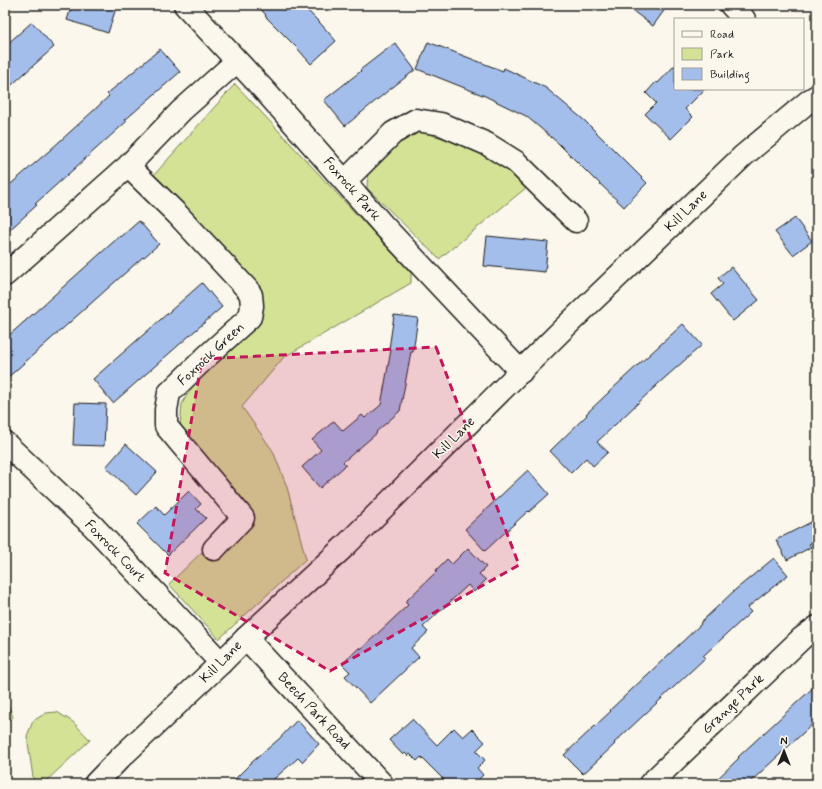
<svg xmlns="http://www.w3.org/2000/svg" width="822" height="789" font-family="Mynerve,sans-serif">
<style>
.green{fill:#d4e296;stroke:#787f59}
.building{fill:#a4beeb;stroke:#1c1c1c}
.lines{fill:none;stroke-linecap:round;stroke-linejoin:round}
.minor-casing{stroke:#1c1c1c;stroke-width:25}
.major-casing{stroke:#1c1c1c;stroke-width:25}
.minor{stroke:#fbf7ec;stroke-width:22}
.major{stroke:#fbf7ec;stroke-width:22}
.marked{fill:#c2185b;fill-opacity:0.2;stroke:#c2185b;stroke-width:3;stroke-dasharray:8 5;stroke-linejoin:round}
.labels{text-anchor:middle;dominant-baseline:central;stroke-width:3;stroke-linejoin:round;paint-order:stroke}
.street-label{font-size:14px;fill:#1c1c1c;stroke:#fbf7ec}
</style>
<rect width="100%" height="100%" fill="#fbf7ec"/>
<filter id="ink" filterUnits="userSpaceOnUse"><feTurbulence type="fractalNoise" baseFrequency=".025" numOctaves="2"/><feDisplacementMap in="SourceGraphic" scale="8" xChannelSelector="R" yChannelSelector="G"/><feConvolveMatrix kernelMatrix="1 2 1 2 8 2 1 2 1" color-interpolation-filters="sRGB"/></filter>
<g filter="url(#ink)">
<path class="green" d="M235 84 411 273V283L284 357 242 407 273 451 287 487 306 559 219 639 169 584 249 506 180 426 182 404 192 386 257 327 262 308 261 289 154 175Z
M414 127 429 134 466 145 488 149 527 187 439 259 367 188 368 170Z
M5 697 13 717 5 723Z
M57 712 73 722 90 740 43 784H34L27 736 33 721 46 713Z"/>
<path class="building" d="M72 5H117L108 33 67 20Z
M257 5H302L321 24 336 41 311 64 297 48 265 16 266 15Z
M625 5H668L653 26Z
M32 22 54 47 5 91V46Z
M428 42 503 71 504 68 546 88 585 121 647 183 624 207 595 179V180L558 143 526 116 485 96 417 69Z
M395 43 415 70 389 90 345 126 324 100 361 71 360 70Z
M160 49 180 72 125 120 127 121 35 204 37 205 5 234V189L49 151 92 112 109 96 107 94Z
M675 65V89H705L685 109 693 117 671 139 645 114 656 103 646 93 656 82 658 83Z
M795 218 812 241 793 255 775 232Z
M139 221 159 244 143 258V257L5 380V339L120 236 121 237Z
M487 236 548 242 545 272 484 266Z
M731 267 759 300 733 321 711 294 723 284 718 278Z
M202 283 222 307 113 403 93 379Z
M394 315 418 318 413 352H411L400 411 376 432 377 433 343 462 346 465 320 488 302 467 321 450 312 440 334 421 343 431 362 415 365 418 381 405 391 350 389 349Z
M683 324 702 345 659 383 597 442 608 452 593 466 586 458 571 473 550 451 587 415 586 414 627 375Z
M75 403 106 404 104 446 73 445Z
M126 444 157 472 136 495 106 467Z
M528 470 549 494 529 512 528 511 485 551 465 529Z
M189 491 201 504 196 509 206 518 168 555 137 524 156 506 164 515Z
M817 519V540L809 544 811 547 787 560 776 540Z
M468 548 486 567 479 574 486 580 474 592 468 585 423 627 428 632 411 648 419 657 370 703 345 676 350 672 342 664 360 647 361 649 408 605 405 602 437 571 436 570 447 559 452 564Z
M774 558 788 575 747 608 751 612 703 656 705 658 614 743 615 744 583 774 564 755 611 711 610 710 701 624 700 623 735 590Z
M817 684V720L748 784H712L739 758 738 757Z
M412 719 437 745 454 728 463 737 472 729 485 742 476 751 485 760 477 768 483 775 474 784H448L421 757 417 761 410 754 408 756 405 753 403 755 389 740Z
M297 720 319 744 302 762 298 758 268 784H230L251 763 279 739Z"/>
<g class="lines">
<defs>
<path id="minor" d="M185 5 265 91 383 225 521 372
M731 5 744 19
M128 166 178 215 248 290 251 295 252 306 250 317 207 356 169 393 166 410V426L243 518 214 549
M345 181 393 133 416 120 441 124 487 144 516 162 576 221
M5 275 128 166 181 111 237 61
M5 443 93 526 221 663
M246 638 382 784
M650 784 802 638 817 627"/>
<path id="major" d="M95 784 120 758 221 663 246 638 345 546 560 332 743 156 810 100 817 96"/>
</defs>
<use href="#minor" class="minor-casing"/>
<use href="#major" class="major-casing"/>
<use href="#minor" class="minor"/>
<use href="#major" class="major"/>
</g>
</g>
<path class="marked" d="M436 347 519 565 330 671 165 573 202 359Z"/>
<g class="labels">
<g class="street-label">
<text transform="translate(352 189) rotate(49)">Foxrock Park</text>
<text transform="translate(686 211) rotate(-44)">Kill Lane</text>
<text transform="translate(211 354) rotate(-43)">Foxrock Green</text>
<text transform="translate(454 438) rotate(-45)">Kill Lane</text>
<text transform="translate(115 551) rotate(46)">Foxrock Court</text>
<text transform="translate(221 662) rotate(-45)">Kill Lane</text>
<text transform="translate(733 704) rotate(-44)">Grange Park</text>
<text transform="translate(314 711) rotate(47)">Beech Park Road</text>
</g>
</g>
<rect width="822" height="789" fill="none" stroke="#fbf7ec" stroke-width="20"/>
<rect x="10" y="10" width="802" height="769" fill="none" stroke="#1c1c1c" stroke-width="1.5" filter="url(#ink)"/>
<rect x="674" y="18" width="130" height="72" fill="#fbf7ec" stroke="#a29f99"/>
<rect x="682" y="31" width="20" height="6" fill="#fbf7ec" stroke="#a29f99"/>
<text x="710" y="38" font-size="12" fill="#1c1c1c">Road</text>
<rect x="682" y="48" width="20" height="12" fill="#d4e296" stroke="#a29f99"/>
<text x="710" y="58" font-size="12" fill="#1c1c1c">Park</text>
<rect x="682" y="68" width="20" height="12" fill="#a4beeb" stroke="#a29f99"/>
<text x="710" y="78" font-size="12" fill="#1c1c1c">Building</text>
<g transform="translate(784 751)" stroke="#fbf7ec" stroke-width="3" paint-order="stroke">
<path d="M0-3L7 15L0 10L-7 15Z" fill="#1c1c1c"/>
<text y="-6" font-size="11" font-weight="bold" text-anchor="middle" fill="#1c1c1c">N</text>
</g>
</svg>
